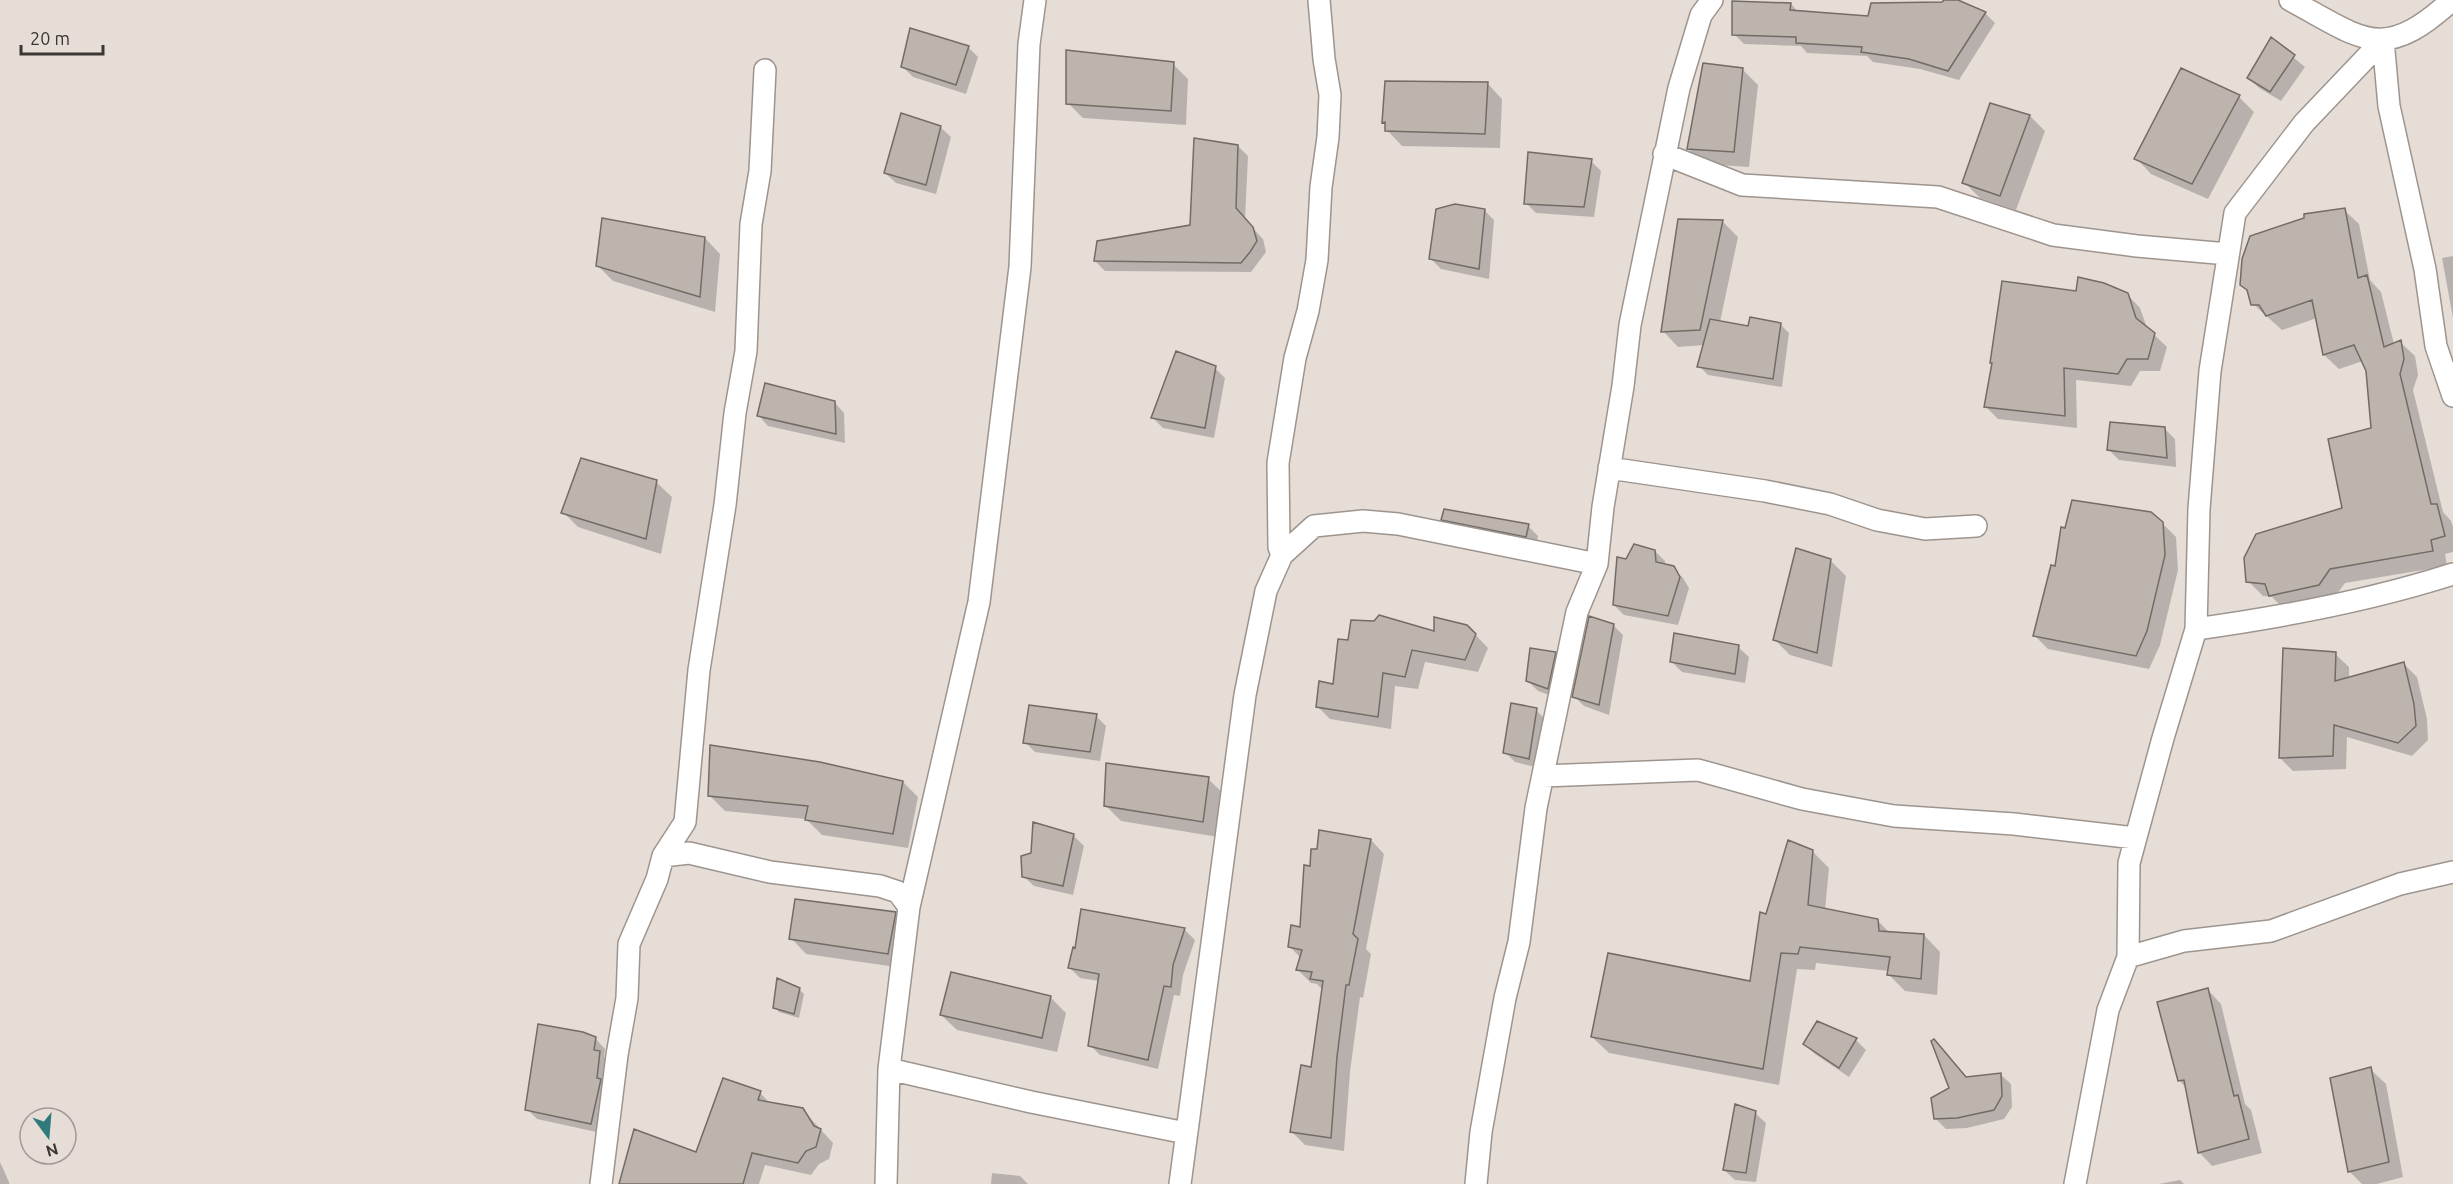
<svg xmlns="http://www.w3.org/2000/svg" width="2453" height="1184" font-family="Ubuntu,sans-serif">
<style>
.shadow{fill:#0003}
.building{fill:#bdb4ad;stroke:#736b65;stroke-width:1.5}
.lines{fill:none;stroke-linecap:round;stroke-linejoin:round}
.minor-casing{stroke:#9d948e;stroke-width:24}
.minor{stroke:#fff;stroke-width:21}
</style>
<rect width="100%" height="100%" fill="#e7ddd7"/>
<path class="shadow" d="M1945 0H1954L1985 13 1995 23 1959 80 1920 69 1873 62 1867 56 1807 53 1801 46 1744 44 1734 34 1791 4 1798 12 1870 17 1943 4Z
M2271 39 2305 67 2281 101 2259 88 2249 78Z
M968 47 978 57 966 94 913 77 903 67Z
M1173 64 1188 79 1186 125 1083 118 1068 103Z
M1742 69 1758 85 1749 167 1704 164 1688 149Z
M1487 83 1502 99 1500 148 1402 146 1387 130 1386 125 1383 122Z
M2239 97 2254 112 2208 199 2151 174 2136 158Z
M2030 116 2045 131 2016 210 1980 198 1964 182Z
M940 127 951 137 936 194 896 183 885 173Z
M1238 146 1248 156 1245 220 1263 239 1266 252 1251 272 1105 271 1095 261 1191 226Z
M1591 161 1601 171 1594 217 1536 213 1526 203Z
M1484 210 1494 220 1489 279 1441 269 1431 259Z
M2344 210 2359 224 2370 280 2381 292 2394 344 2400 342 2415 356 2418 375 2413 390 2443 512 2451 521 2453 527V552L2445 554 2447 566 2345 583 2333 599 2285 610 2272 597 2263 596 2248 581 2344 509 2373 429 2367 371 2363 361 2339 369 2324 355 2317 318 2282 330 2253 304Z
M1722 221 1738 237 1720 322 1749 328 1780 324 1789 333 1782 387 1708 375 1699 366 1704 345 1678 347 1663 331Z
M705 238 720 254 715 312 613 281 597 265Z
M2453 256V318L2442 258Z
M2127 294 2140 308 2147 328 2167 347 2160 371H2140L2131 386 2076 380 2077 428 1998 419 1985 406Z
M1215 368 1225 378 1214 438 1163 428 1153 418Z
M834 402 844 413 845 443 768 426 758 415Z
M2165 429 2175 439 2176 467 2119 460 2109 450Z
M656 482 672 497 661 554 578 527 563 512Z
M1442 519 1528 526 1538 536 1536 546 1452 529Z
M2162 523 2176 537 2178 570 2160 645 2149 669 2048 649 2035 636 2057 568Z
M1655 551 1665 561V566L1673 568 1683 578 1689 588 1678 625 1624 615 1614 605 1626 561Z
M1830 560 1846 576 1832 667 1790 655 1774 639Z
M1613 625 1623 635 1609 715 1584 706 1574 696Z
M1467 626 1488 648 1478 672 1425 662 1418 689 1395 686 1391 729 1330 719 1317 706 1334 685 1349 641 1435 633Z
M1738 647 1749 657 1745 683 1682 672 1672 662Z
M1555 653 1565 664 1558 698 1538 691 1528 681Z
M2335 654 2349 667V679L2403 663 2417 677 2427 719 2428 740 2412 756 2347 737 2346 769 2293 771 2280 758Z
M1536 710 1546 720 1539 768 1515 762 1505 752Z
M1096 716 1106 726 1100 761 1035 752 1025 742Z
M1208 779 1224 794 1218 837 1121 821 1105 805Z
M903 782 918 797 908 848 822 835 806 819 725 811 709 795Z
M1073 835 1084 846 1073 895 1034 886 1023 876Z
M1371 840 1384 854 1366 949 1371 954 1363 998 1360 997 1350 1072 1344 1151 1305 1145 1291 1131 1312 1069 1323 990 1317 984 1311 983 1297 969 1301 958 1289 946 1301 928 1312 867Z
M1812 851 1829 868 1825 910 1877 920 1890 933 1924 935 1940 952 1937 995 1905 991 1889 975V971L1816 963 1815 970 1797 969 1779 1085 1609 1053 1592 1037 1751 983 1767 915Z
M1083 911 1185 930 1195 940 1183 975 1180 996 1174 995 1158 1069 1100 1055 1090 1045 1099 981 1080 978 1070 968 1077 950Z
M895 914 910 929 903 968 806 954 791 938Z
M799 989 804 994 799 1018 779 1012 775 1007Z
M2208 990 2221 1004 2245 1104 2251 1110 2262 1153 2212 1166 2199 1152 2187 1089 2179 1080Z
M1050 997 1066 1013 1057 1052 957 1030 941 1015Z
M1818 1023 1856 1040 1866 1050 1849 1077 1815 1054 1805 1044Z
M595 1038 605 1049 604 1057 609 1062 601 1133 537 1119 527 1109Z
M1934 1041 1967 1078 2000 1074 2011 1084 2012 1107 2004 1119 1967 1128 1946 1129 1935 1118 1951 1089Z
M2370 1069 2386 1084 2403 1177 2377 1184H2362L2350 1172 2332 1079Z
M760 1093 771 1104 802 1109 833 1143 829 1159 819 1164 811 1175 765 1165 759 1184H625L696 1154Z
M1755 1113 1766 1123 1756 1182 1735 1180 1724 1170Z
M0 1162 9 1182V1184H0Z
M992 1173 1020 1176 1028 1184H991Z
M2180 1180 2184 1184H2159Z"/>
<path class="building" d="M1944 0H1958L1986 12 1948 71 1909 59 1861 52 1862 47 1796 43V37L1732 35V1L1791 3 1790 10 1868 16 1871 3 1942 2Z
M910 28 969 46 956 85 901 67Z
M2271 37 2295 55 2270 92 2247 78Z
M1066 50 1174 62 1171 111 1066 104Z
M1703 63 1743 68 1734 152 1687 149Z
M2181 68 2240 95 2192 184 2134 159Z
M1385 81 1488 82 1485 134 1385 131V122L1382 123Z
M1990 103 2030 115 2000 196 1962 183Z
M901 113 941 126 926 185 884 173Z
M1194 138 1238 145 1236 208 1253 227 1257 241 1250 252 1241 263 1094 261 1097 241 1190 225Z
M1528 152 1592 159 1584 207 1524 204Z
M1455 204 1485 209 1479 269 1429 259 1436 209Z
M2345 208 2358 278 2367 275 2384 347 2401 340 2404 359 2400 374 2431 504H2437L2445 536 2431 540 2433 551 2330 569 2319 585 2269 596 2265 584 2246 582 2244 558 2256 534 2342 508 2328 439 2371 428 2366 371 2354 345 2323 355 2312 300 2266 316 2259 305H2251L2247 290 2240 285 2242 259 2250 236 2304 218V214Z
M602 218 705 237 700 297 596 266Z
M1678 219 1723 220 1700 330 1661 332Z
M2078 277 2104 283 2128 293 2136 318 2155 333 2148 359H2127L2118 374 2064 368 2065 416 1984 407 1992 363H1990L2002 281 2076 291Z
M1750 317 1781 323 1773 379 1697 367 1710 319 1748 326Z
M1176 351 1216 366 1205 428 1151 418Z
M765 383 835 401 836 434 757 416Z
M2110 422 2165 427 2167 458 2107 450Z
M581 458 657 480 646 539 561 513Z
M2072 500 2151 512 2163 522 2165 555 2147 631 2136 656 2033 636 2051 565 2055 566 2061 527 2065 528Z
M1444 509 1529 524 1526 537 1441 520Z
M1634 544 1655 550 1656 562 1674 566 1680 577 1668 616 1613 605 1617 557 1626 559Z
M1796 548 1831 559 1817 653 1773 640Z
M1379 615 1434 631V617L1467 625 1476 634 1465 660 1412 650 1405 677 1383 673 1378 717 1316 707 1319 681 1333 684 1338 639 1348 640 1351 620 1374 621Z
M1589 616 1614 624 1599 705 1572 697Z
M1674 633 1739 645 1735 674 1670 662Z
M1530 648 1556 652 1548 689 1526 681Z
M2283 648 2336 652 2335 681 2404 662 2414 704 2416 726 2398 743 2334 725 2333 756 2279 758Z
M1511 703 1537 708 1529 759 1503 753Z
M1029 705 1097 714 1090 752 1023 743Z
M710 745 820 762 903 781 893 834 805 820 808 806 708 796Z
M1106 763 1209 777 1203 822 1104 806Z
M1033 822 1074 834 1063 886 1022 877 1021 856 1031 853Z
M1319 830 1371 839 1353 934 1358 939 1349 985H1346L1337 1057 1331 1138 1290 1132 1301 1065 1311 1067 1323 981 1310 979 1312 972 1296 970 1302 950 1288 947 1291 925 1300 927 1304 865 1310 866 1311 849H1317Z
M1788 840 1813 850 1808 905 1878 919 1879 931 1924 934 1921 979 1887 975 1890 957 1800 947 1798 954 1781 953 1763 1069 1591 1037 1608 953 1750 981 1760 912 1766 914Z
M795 899 896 912 888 954 789 939Z
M1081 909 1185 928 1173 965 1171 987 1164 986 1148 1060 1088 1046 1099 974 1068 968 1073 947 1075 948Z
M951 972 1051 996 1042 1038 940 1015Z
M777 978 800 988 794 1014 773 1008Z
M2208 988 2234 1096 2238 1095 2249 1139 2198 1153 2184 1080 2178 1081 2157 1002Z
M1817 1021 1857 1038 1839 1068 1803 1044Z
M538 1024 583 1032 596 1037 594 1050 600 1051 597 1078 601 1079 591 1124 525 1110Z
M1934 1039 1966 1077 2001 1073 2002 1096 1994 1110 1957 1118 1934 1119 1931 1098 1949 1088 1931 1041Z
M2371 1067 2389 1162 2348 1172 2330 1078Z
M723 1078 761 1091 758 1100 803 1108 814 1126 821 1129 816 1147 806 1151 798 1163 752 1153 743 1184H619L634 1129 696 1152Z
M1735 1104 1756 1111 1746 1173 1723 1170Z"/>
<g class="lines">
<defs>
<path id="minor" d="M2290 0C2363 39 2382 64 2452 0
M2383 40 2389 106 2425 269 2436 346 2453 396
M1664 154 1742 185 1938 197 2053 235 2137 246 2228 254
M1609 468 1765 491 1830 504 1877 520 1925 529 1976 526
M1282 555 1279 547 1278 463 1295 358 1308 311 1317 260 1321 187 1328 137 1330 95 1324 59 1319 0
M2196 629C2283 617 2369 601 2453 574
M1543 776 1698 770 1802 799 1894 816 2014 824 2135 838
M663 856 685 822 699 670 725 505 735 413 746 351 751 224 760 171 765 70
M2128 957 2184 941 2271 931 2400 884 2453 872
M889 1069 1031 1102 1186 1133
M601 1184 617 1055 627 998 629 944 657 879 663 856 689 853 770 872 880 886 898 892 909 907
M886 1184 889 1069 909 907 979 602 1020 267 1029 44 1035 0
M1180 1184 1245 695 1266 591 1282 555 1314 526 1363 521 1398 524 1597 564
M1476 1184 1481 1132 1505 998 1519 942 1536 808 1577 612 1597 564 1603 507 1623 386 1630 325 1679 88 1701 15 1712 0
M2075 1184 2108 1010 2128 957 2129 863 2163 738 2196 629 2199 509 2210 371 2235 213 2304 123 2383 40"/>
</defs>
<use href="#minor" class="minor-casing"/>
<use href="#minor" class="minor"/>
</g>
<g transform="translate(48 1136) rotate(164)"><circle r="28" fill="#e7ddd7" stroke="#a29a96" stroke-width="1.5"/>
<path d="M0-4.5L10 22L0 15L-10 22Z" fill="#317a7c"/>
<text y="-9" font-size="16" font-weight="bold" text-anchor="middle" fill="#3a3634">N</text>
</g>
<path d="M21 45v9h82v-9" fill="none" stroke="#3a3634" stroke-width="3"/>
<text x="30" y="45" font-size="18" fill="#3a3634" stroke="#e7ddd7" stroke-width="4.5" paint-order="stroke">20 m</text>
</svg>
